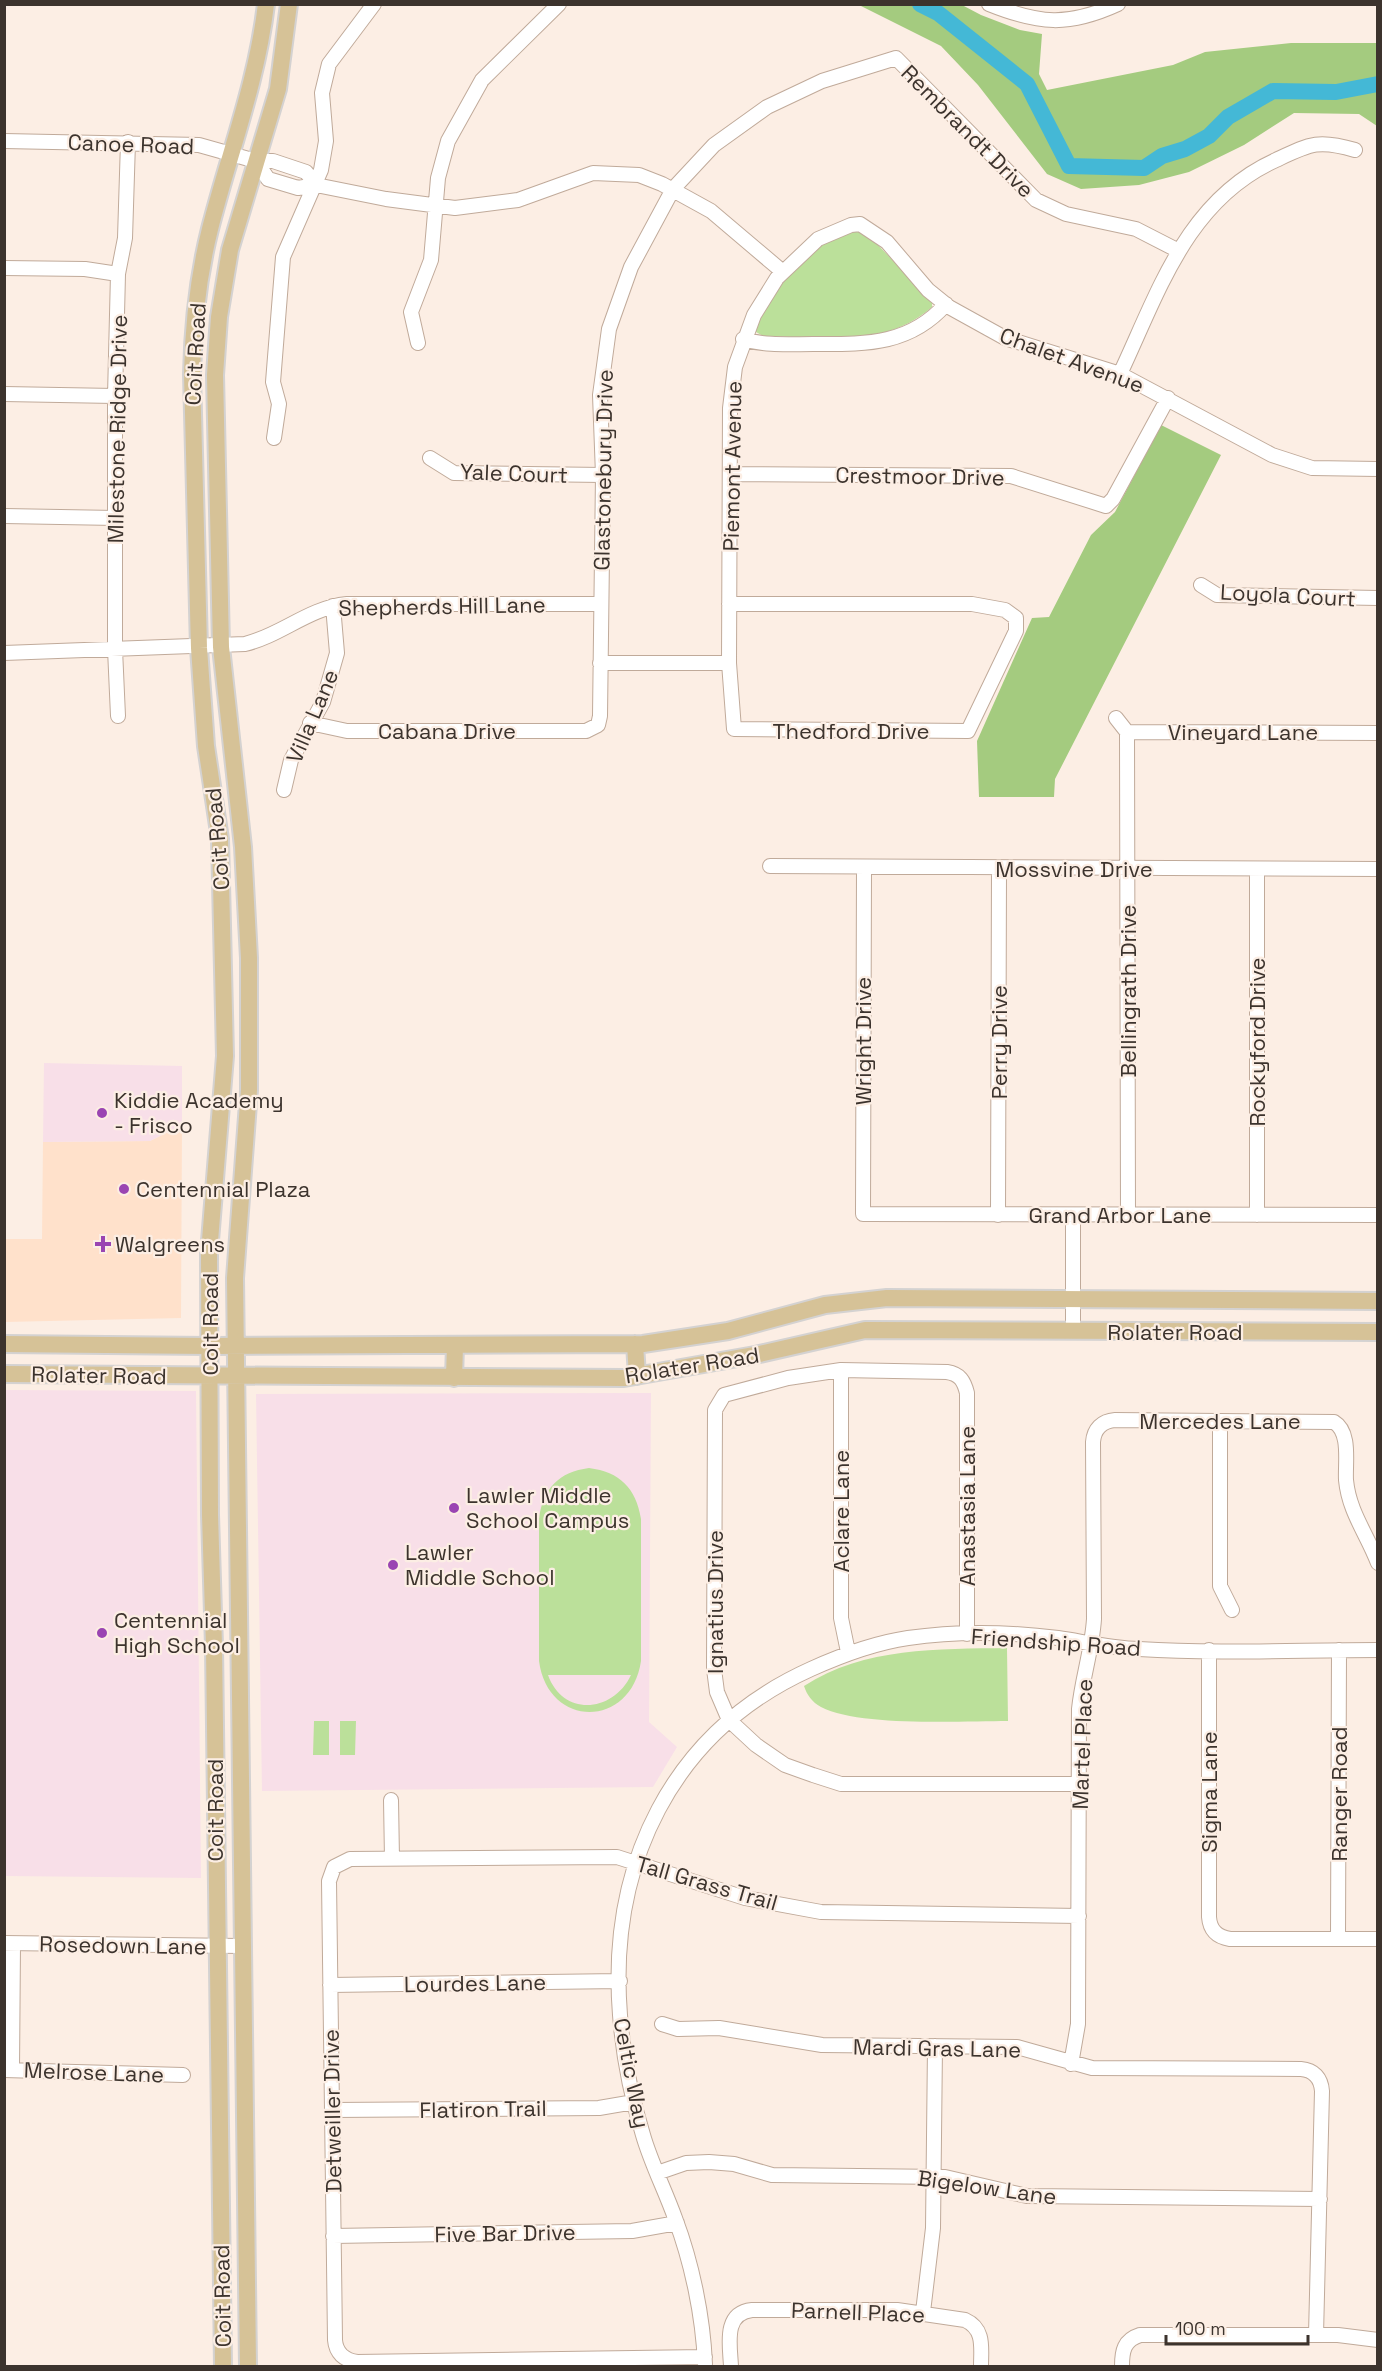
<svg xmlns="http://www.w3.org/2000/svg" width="1382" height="2371" font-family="'Space Grotesk',sans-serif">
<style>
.built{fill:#ffe1cb}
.education{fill:#f8dfe8}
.green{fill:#bbe09a;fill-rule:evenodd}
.forest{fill:#a4cb7f}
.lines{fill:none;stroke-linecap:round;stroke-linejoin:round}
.river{stroke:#44b8d6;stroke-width:16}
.minor-casing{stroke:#c0aa9a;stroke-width:16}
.major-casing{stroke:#d4d2d1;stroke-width:20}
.minor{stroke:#fff;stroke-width:14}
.major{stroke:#d6c297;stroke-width:16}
.poi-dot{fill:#9a45b2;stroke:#fceee4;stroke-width:2}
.labels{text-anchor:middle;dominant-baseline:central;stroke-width:4.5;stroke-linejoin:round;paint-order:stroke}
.street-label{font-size:22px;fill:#3c332d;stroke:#fceee4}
.poi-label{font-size:22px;fill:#3c332d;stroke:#fceee4;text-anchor:start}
</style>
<rect width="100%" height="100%" fill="#fceee4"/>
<path class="built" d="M182 1125 181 1318 5 1322V1239H42L43 1142 150 1141Z"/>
<path class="education" d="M44 1063 182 1066V1125L150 1141 43 1142Z
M5 1390 196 1391 201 1878 5 1876Z
M651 1393 649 1722 677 1747 653 1787 262 1791 256 1394Z"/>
<path class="green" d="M859 229 877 244 932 301V307C884 349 823 337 763 336L756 332 755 324C774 292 794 258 828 240 837 235 849 233 859 229Z
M589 1468C620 1472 636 1488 641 1519V1661C631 1729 548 1729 539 1661V1519C543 1488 559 1472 589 1468ZM548 1675H631C613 1713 563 1717 548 1675Z
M1007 1648 1008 1721C962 1721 859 1727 821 1707 812 1702 807 1695 804 1686 864 1647 939 1649 1007 1648Z
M314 1721H329V1755H313Z
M340 1721H356L355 1755H340Z"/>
<path class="forest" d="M859 5H962L981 15 1020 30 1042 34 1039 74 1047 90 1173 65 1205 52 1291 43H1377V126L1359 114 1294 113 1244 145 1189 172 1139 185 1081 189 1047 174 978 85 941 46Z
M1161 425 1221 455 1055 779 1054 797H979L977 741 1032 618 1049 617 1091 535 1115 512Z"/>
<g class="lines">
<path class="river" d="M920 4 938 13 1027 84 1069 166 1144 168 1162 156 1185 149 1209 136 1228 117 1273 91 1336 92 1378 84"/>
<defs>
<path id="minor" d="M989 4C1039 24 1068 27 1118 4
M4 141 199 145 256 161H273L306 172 316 185
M256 161 268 179 298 188 316 185 386 199 455 208 518 200 593 173 639 175 662 184 711 211 783 272
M4 268 85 269 118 274
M743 339C766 346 789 344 813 344 864 344 909 346 946 304
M418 343 411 312 431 260 438 178 448 141 482 80 559 4
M1120 374C1159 291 1187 200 1276 160 1310 144 1318 139 1355 150
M4 394 115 396
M274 438 279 404 273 382 283 257 321 170 326 141 322 93 329 64 374 4
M430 458 454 473 603 475
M730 474 1011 476 1106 506 1113 499 1168 398
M4 516 116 518
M1201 585 1217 595 1378 598
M729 604H972L1005 610 1016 618V631L968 731 734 729 729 663 730 408 735 367 754 315 777 278 818 239 851 225 860 224 887 242 928 290 949 307 1005 338 1120 374 1272 455 1312 468 1378 469
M4 653 245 644C282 635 308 608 347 604H600
M600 663H729
M118 716 115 649V396L118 274 125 238 128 142
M1116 718 1127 732
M310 723 347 731H586L598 725 600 716 603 475 600 395 609 329 631 267 673 189 714 145 767 107 822 81 896 58 1036 200 1066 214 1136 229 1177 250
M1127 732 1128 1215
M1127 732 1378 733
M284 790 291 760 323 702 337 653 333 606
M770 866 1378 869
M864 868 863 1214 1378 1215
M998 1215 999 869
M1073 1215V1331
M1257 1215V869
M841 1370V1618L848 1652
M1220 1422V1586L1232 1610
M967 1634V1393C964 1381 960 1374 947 1372L841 1370 788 1378 724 1395 715 1410 714 1669 717 1692 729 1720 756 1745 785 1765 813 1775 841 1784H1079
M1209 1650V1917C1210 1930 1217 1937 1230 1939H1378
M391 1800 392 1859
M1338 1939 1339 1650
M4 1943 241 1946
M330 1985 620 1981
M662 2024 678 2029 719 2028 822 2045 1017 2047 1092 2068 1301 2069C1314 2070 1321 2078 1322 2091L1316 2335
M1071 2064 1078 2024 1079 1709C1082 1679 1092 1650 1094 1619L1093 1442C1094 1429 1102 1421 1115 1420L1334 1422C1351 1432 1345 1463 1346 1480 1349 1512 1367 1534 1378 1563
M4 2070 183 2075
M12 2070 13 1944
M332 2110 599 2108 634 2102
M657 2173 686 2163 709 2162 734 2164 772 2175 945 2177 1027 2196 1320 2199
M333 2236 632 2231 677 2223
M923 2312 933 2228 935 2046
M705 2357 357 2362C344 2360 336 2353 335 2340L329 1881 334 1867 350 1859 617 1857 745 1898 821 1912 1079 1916
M705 2364C703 2316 692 2263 675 2218 665 2190 651 2163 643 2135 631 2096 623 2055 620 2015 608 1865 671 1732 811 1669 842 1655 874 1643 908 1638 956 1631 1010 1632 1058 1638 1085 1642 1111 1648 1139 1649 1218 1654 1298 1650 1378 1650
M731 2366C730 2345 723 2313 752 2310H897L965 2320C985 2329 981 2348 981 2366
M1122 2366C1122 2351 1124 2340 1140 2335H1338L1378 2340"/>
<path id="major" d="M4 1344 209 1346 643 1344 728 1331 825 1305 887 1298 1378 1301
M635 1344 637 1376
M4 1374 624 1378 755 1355 865 1330 1378 1332
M454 1378 455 1345
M223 2366 214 1646 210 1515 209 1253 225 1056 220 839 206 746 199 648 192 374C193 325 198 277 210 229 229 154 257 82 266 4
M248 2366 235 1278 249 1090V958L243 847 221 647 215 375 219 317 230 250 278 89 289 4"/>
</defs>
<use href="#minor" class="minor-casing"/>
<use href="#major" class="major-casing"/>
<use href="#minor" class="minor"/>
<use href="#major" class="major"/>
</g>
<g class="poi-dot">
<circle cx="102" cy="1113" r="6"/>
<circle cx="124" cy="1189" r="6"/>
<path d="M100 1235h6v6h6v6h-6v6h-6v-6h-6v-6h6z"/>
<circle cx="454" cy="1508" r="6"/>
<circle cx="393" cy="1565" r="6"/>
<circle cx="102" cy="1633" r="6"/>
</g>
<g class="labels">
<g class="street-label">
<text transform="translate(968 131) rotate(45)">Rembrandt Drive</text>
<text transform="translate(131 144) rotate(2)">Canoe Road</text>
<text transform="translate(195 354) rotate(-87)">Coit Road</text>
<text transform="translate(1072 360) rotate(20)">Chalet Avenue</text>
<text transform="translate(117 429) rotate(-89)">Milestone Ridge Drive</text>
<text transform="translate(732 466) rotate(-89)">Piemont Avenue</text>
<text transform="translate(603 470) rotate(-89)">Glastonebury Drive</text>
<text transform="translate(514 473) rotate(2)">Yale Court</text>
<text transform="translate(920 476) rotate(1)">Crestmoor Drive</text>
<text transform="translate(1288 595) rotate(3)">Loyola Court</text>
<text transform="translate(442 606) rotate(-1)">Shepherds Hill Lane</text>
<text transform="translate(312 716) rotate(-67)">Villa Lane</text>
<text x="447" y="731">Cabana Drive</text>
<text x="851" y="731">Thedford Drive</text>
<text x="1243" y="732">Vineyard Lane</text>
<text transform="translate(217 839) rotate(-95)">Coit Road</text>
<text x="1074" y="869">Mossvine Drive</text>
<text transform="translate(1128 991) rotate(-90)">Bellingrath Drive</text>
<text transform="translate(863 1041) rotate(-90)">Wright Drive</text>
<text transform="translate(999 1042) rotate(-90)">Perry Drive</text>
<text transform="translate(1257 1042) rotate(-90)">Rockyford Drive</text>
<text x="1120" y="1215">Grand Arbor Lane</text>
<text transform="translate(210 1324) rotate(-90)">Coit Road</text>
<text x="1175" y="1332">Rolater Road</text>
<text transform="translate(692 1365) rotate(-9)">Rolater Road</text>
<text transform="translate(99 1375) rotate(1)">Rolater Road</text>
<text x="1220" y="1421">Mercedes Lane</text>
<text transform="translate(967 1506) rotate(-90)">Anastasia Lane</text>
<text transform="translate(841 1511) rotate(-90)">Aclare Lane</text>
<text transform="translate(715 1602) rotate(-90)">Ignatius Drive</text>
<text transform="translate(1056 1642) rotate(4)">Friendship Road</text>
<text transform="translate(1082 1744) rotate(-88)">Martel Place</text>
<text transform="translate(1209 1792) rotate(-90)">Sigma Lane</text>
<text transform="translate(1339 1794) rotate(-90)">Ranger Road</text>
<text transform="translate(215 1810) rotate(-90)">Coit Road</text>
<text transform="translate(707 1883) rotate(16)">Tall Grass Trail</text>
<text transform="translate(123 1945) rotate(1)">Rosedown Lane</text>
<text transform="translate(475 1983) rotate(-1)">Lourdes Lane</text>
<text transform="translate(937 2048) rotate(1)">Mardi Gras Lane</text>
<text transform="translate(94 2072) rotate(2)">Melrose Lane</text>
<text transform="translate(632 2073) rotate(79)">Celtic Way</text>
<text transform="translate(483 2109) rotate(-1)">Flatiron Trail</text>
<text transform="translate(332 2111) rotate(-91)">Detweiller Drive</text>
<text transform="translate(987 2187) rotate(8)">Bigelow Lane</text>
<text transform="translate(505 2233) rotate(-1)">Five Bar Drive</text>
<text transform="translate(222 2296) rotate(-91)">Coit Road</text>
<text transform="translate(858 2312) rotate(2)">Parnell Place</text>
</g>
<g class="poi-label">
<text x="114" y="1100">Kiddie Academy<tspan x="114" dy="25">- Frisco</tspan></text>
<text x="136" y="1189">Centennial Plaza</text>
<text x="115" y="1244">Walgreens</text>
<text x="466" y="1495">Lawler Middle<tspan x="466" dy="25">School Campus</tspan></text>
<text x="405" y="1552">Lawler<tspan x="405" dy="25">Middle School</tspan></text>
<text x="114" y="1620">Centennial<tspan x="114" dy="25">High School</tspan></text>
</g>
</g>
<rect width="1382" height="2371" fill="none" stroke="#3c332d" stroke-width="12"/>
<path d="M1166 2335v9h142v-9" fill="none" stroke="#3c332d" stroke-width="3"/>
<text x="1175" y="2335" font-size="18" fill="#3c332d" stroke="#fceee4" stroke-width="4.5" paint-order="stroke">100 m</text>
</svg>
